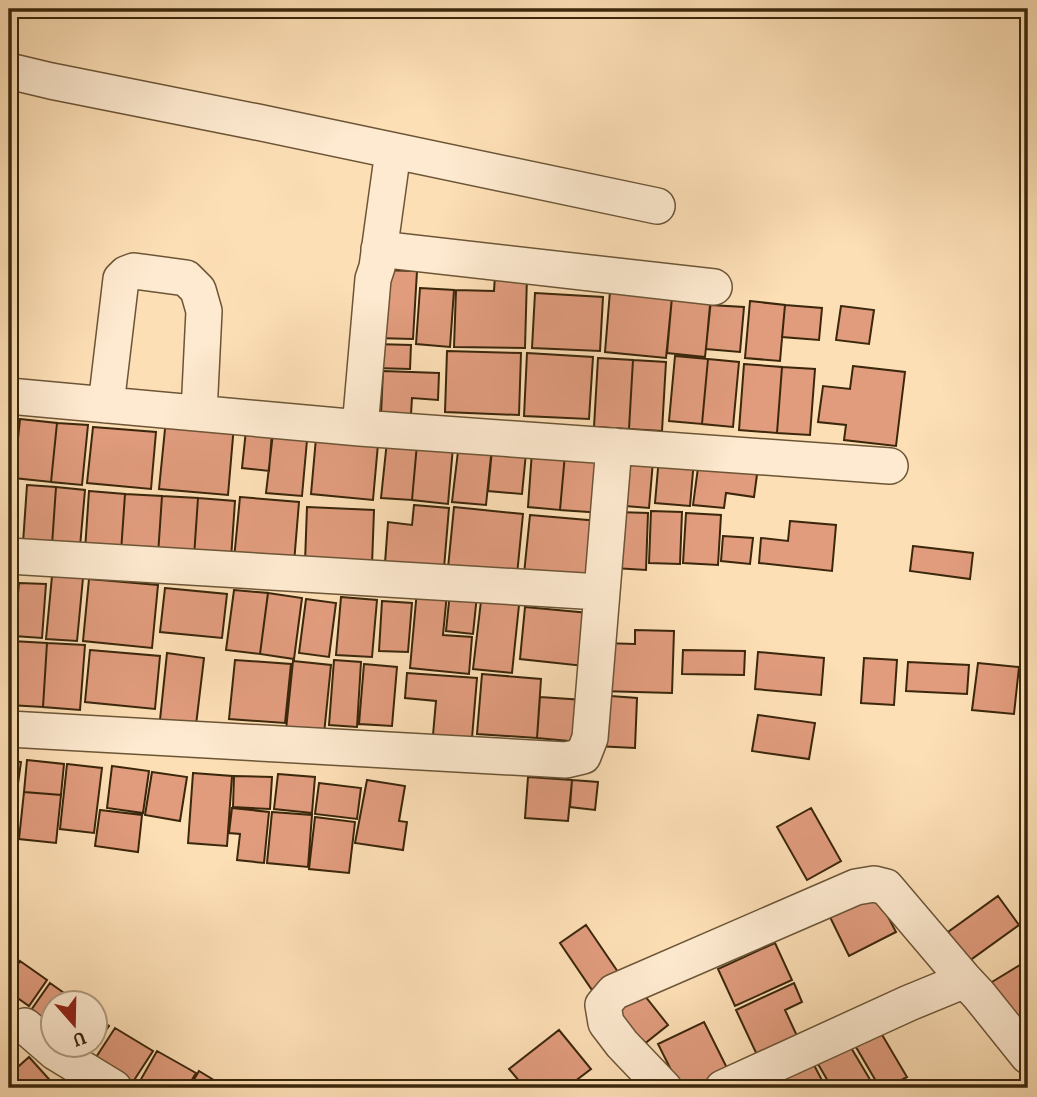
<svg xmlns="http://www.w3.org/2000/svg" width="1037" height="1097" font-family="Alegreya,serif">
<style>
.building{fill:#e19c7e;stroke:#3b270b;stroke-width:2}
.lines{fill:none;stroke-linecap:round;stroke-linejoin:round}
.minor-casing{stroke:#6c5536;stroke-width:38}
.minor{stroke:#feead0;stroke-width:35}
</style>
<rect width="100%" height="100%" fill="#fddfb6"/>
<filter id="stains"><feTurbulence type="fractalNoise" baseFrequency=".00286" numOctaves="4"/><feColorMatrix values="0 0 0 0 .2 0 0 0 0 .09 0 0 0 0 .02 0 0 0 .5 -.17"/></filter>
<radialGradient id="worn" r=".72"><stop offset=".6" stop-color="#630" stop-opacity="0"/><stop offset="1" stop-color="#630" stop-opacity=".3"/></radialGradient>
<path class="building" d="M380 270 417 271 413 339 376 338Z
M495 275 527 276 525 348 454 347 456 290 494 291Z
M420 288 454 290 450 347 416 344Z
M610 291 672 297 666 358 605 352Z
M535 293 603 297 600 351 532 348Z
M672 297 711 300 705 357 667 353Z
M750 301 785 305 780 361 745 358Z
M710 305 744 307 740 352 706 349Z
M785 305 822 308 819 340 782 337Z
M841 306 874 310 869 344 836 340Z
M375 344 411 345 410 369 374 368Z
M447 351 521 353 519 415 445 412Z
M527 353 593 357 589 419 524 416Z
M675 356 708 359 702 424 669 421Z
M598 358 633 360 629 429 594 427Z
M708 359 739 362 733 427 702 424Z
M633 360 666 362 662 431 629 429Z
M744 364 782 367 777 433 739 430Z
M853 366 905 372 896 446 844 440 846 425 818 422 823 386 850 389Z
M782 367 815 369 810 435 777 433Z
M383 371 439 373 438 400 412 398 411 414H381Z
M9 412H13L11 475H9Z
M20 419 57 423 51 482 14 478Z
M166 419 234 425 228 495 159 489Z
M57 423 88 425 82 485 51 482Z
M274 425 308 429 302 496 266 493Z
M93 427 156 432 151 489 87 483Z
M246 430 272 432 269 471 242 468Z
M316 438 378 444 373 500 311 494Z
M387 441 417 444 412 500 381 498Z
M459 443 492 446 486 505 452 502Z
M417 444 453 447 448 504 412 500Z
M492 450 526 453 522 494 488 491Z
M532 451 565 454 560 510 528 507Z
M565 454 608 457 603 513 560 510Z
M659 457 694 460 690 506 655 503Z
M617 458 653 461 649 508 613 505Z
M699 460 758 467 754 497 726 493 724 508 693 505Z
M27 485 56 487 52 545 23 543Z
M56 487 85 490 80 547 52 545Z
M89 491 125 494 121 552 85 550Z
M125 494 162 496 158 555 121 552Z
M162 496 198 498 194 557 158 555Z
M240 497 299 502 294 563 234 559Z
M198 498 235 501 231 559 194 557Z
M9 504H14L11 547 9 546Z
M414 505 449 508 444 568 385 563 388 522 412 525Z
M307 507 374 510 372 565 305 562Z
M454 507 523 514 517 575 448 568Z
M651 511 682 512 680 564 649 563Z
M617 512 648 513 646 570 614 568Z
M686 513 721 515 718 565 683 563Z
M530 515 599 521 594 581 524 574Z
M790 521 836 525 832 571 759 563 761 538 788 541Z
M723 536 753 538 750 564 721 561Z
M913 546 973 553 970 579 910 571Z
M9 567 16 568 10 633H9Z
M52 576 83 578 77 641 46 639Z
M89 579 158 585 152 648 83 641Z
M19 583 46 584 42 638 14 636Z
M165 588 227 594 222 638 160 632Z
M234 590 268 593 260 654 226 650Z
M417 590 447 593 443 635 472 637 469 674 410 668Z
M450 592 477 595 473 634 446 631Z
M268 593 302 598 294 659 260 654Z
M341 597 377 600 372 657 336 655Z
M306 599 336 603 329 657 299 653Z
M382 601 412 603 408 652 379 651Z
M481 601 519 605 512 673 473 669Z
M525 607 589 613 584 666 520 659Z
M635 630 674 631 672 693 600 691 602 643 635 644Z
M12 641 47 643 43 707 9 705Z
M47 643 85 645 80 710 43 707Z
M90 650 160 656 155 709 85 702Z
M683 650 745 651 744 675 682 674Z
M758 652 824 658 821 695 755 689Z
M167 653 204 658 196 725 160 720Z
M864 658 897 660 894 705 861 703Z
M235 660 291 664 285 723 229 719Z
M334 660 361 662 357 727 329 725Z
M293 661 331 665 324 734 286 730Z
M908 662 969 665 967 694 906 691Z
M978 663 1019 667 1014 714 972 710Z
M364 664 397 667 392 726 359 724Z
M407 673 477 678 472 738 433 735 436 701 405 698Z
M482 674 541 679 537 738 477 734Z
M597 695 637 698 635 748 595 746Z
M540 697 584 700 580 742 537 738Z
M758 715 815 723 809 759 752 751Z
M9 760 21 762 15 805 9 804Z
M27 760 64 764 61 795 24 792Z
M67 764 102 768 94 833 60 829Z
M112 766 149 771 143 813 107 808Z
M152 772 187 777 180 821 145 815Z
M193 773 232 776 227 846 188 843Z
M278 774 315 777 312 813 274 809Z
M234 776 272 777 270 809 233 807Z
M528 777 572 780 568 821 525 818Z
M367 780 405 786 399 821 407 822 403 850 355 843Z
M572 780 598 782 595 810 570 807Z
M319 783 361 788 357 819 315 814Z
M24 792 61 795 56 843 19 839Z
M232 808 269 812 264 863 237 860 240 834 229 833Z
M811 808 841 861 807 880 777 827Z
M100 810 142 815 138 852 95 846Z
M272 812 312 815 308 867 267 863Z
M315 817 355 822 349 873 309 869Z
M874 890 896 932 849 956 828 913Z
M998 896 1019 925 969 961 948 932Z
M586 925 618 972 592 990 560 943Z
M775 943 792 980 735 1006 718 969Z
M1028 960V1021L1013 1030 987 985Z
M20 961 47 980 29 1006 9 992V978Z
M50 983 74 1000 73 1002H52V1029L29 1013Z
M794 983 802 1002 785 1010 798 1038 758 1057 736 1010Z
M641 991 668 1025 638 1049 611 1015Z
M94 1015 109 1026 83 1061 60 1044H94Z
M704 1022 729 1072 695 1088H680L658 1044Z
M115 1028 153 1051 129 1088 91 1065Z
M559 1030 591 1069 566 1088H525L509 1069Z
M881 1033 907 1077 887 1088H880L856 1047Z
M850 1046 875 1088H832L818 1064Z
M157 1051 196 1073 187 1088H136Z
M29 1057 57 1088H9V1075Z
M813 1063 826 1088H771L770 1086Z
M199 1071 227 1088H189Z"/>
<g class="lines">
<defs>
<path id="minor" d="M9 71 51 81 257 122 657 206
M379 249 714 287
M9 396 360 428 890 466
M106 405 121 279 126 274 134 271 186 278 198 290 204 311 199 413
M360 428 373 279 377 267 393 151
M9 556 600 592
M9 729 566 760 583 756 590 738 614 446
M25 1026 55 1052 114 1088
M664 1088 622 1044 606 1023 603 1005 614 992 856 887 874 884 886 887 965 980
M723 1088 909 1003 965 980 979 995 1028 1056"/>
</defs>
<use href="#minor" class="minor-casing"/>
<use href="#minor" class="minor"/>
</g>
<rect width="1037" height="1097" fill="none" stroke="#fddfb6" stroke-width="35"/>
<rect x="10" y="10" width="1016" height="1076" fill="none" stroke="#3b270b" stroke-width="3.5"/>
<rect x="18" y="18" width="1002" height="1062" fill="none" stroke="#3b270b" stroke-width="2"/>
<g transform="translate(74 1024) rotate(160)"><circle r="33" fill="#feead0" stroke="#b09c81" stroke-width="2"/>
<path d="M0-5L12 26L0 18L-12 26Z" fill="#8f2418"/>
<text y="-10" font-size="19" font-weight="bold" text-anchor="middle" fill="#3b270b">U</text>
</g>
<rect width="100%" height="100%" filter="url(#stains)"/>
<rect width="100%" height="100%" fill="url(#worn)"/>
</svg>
